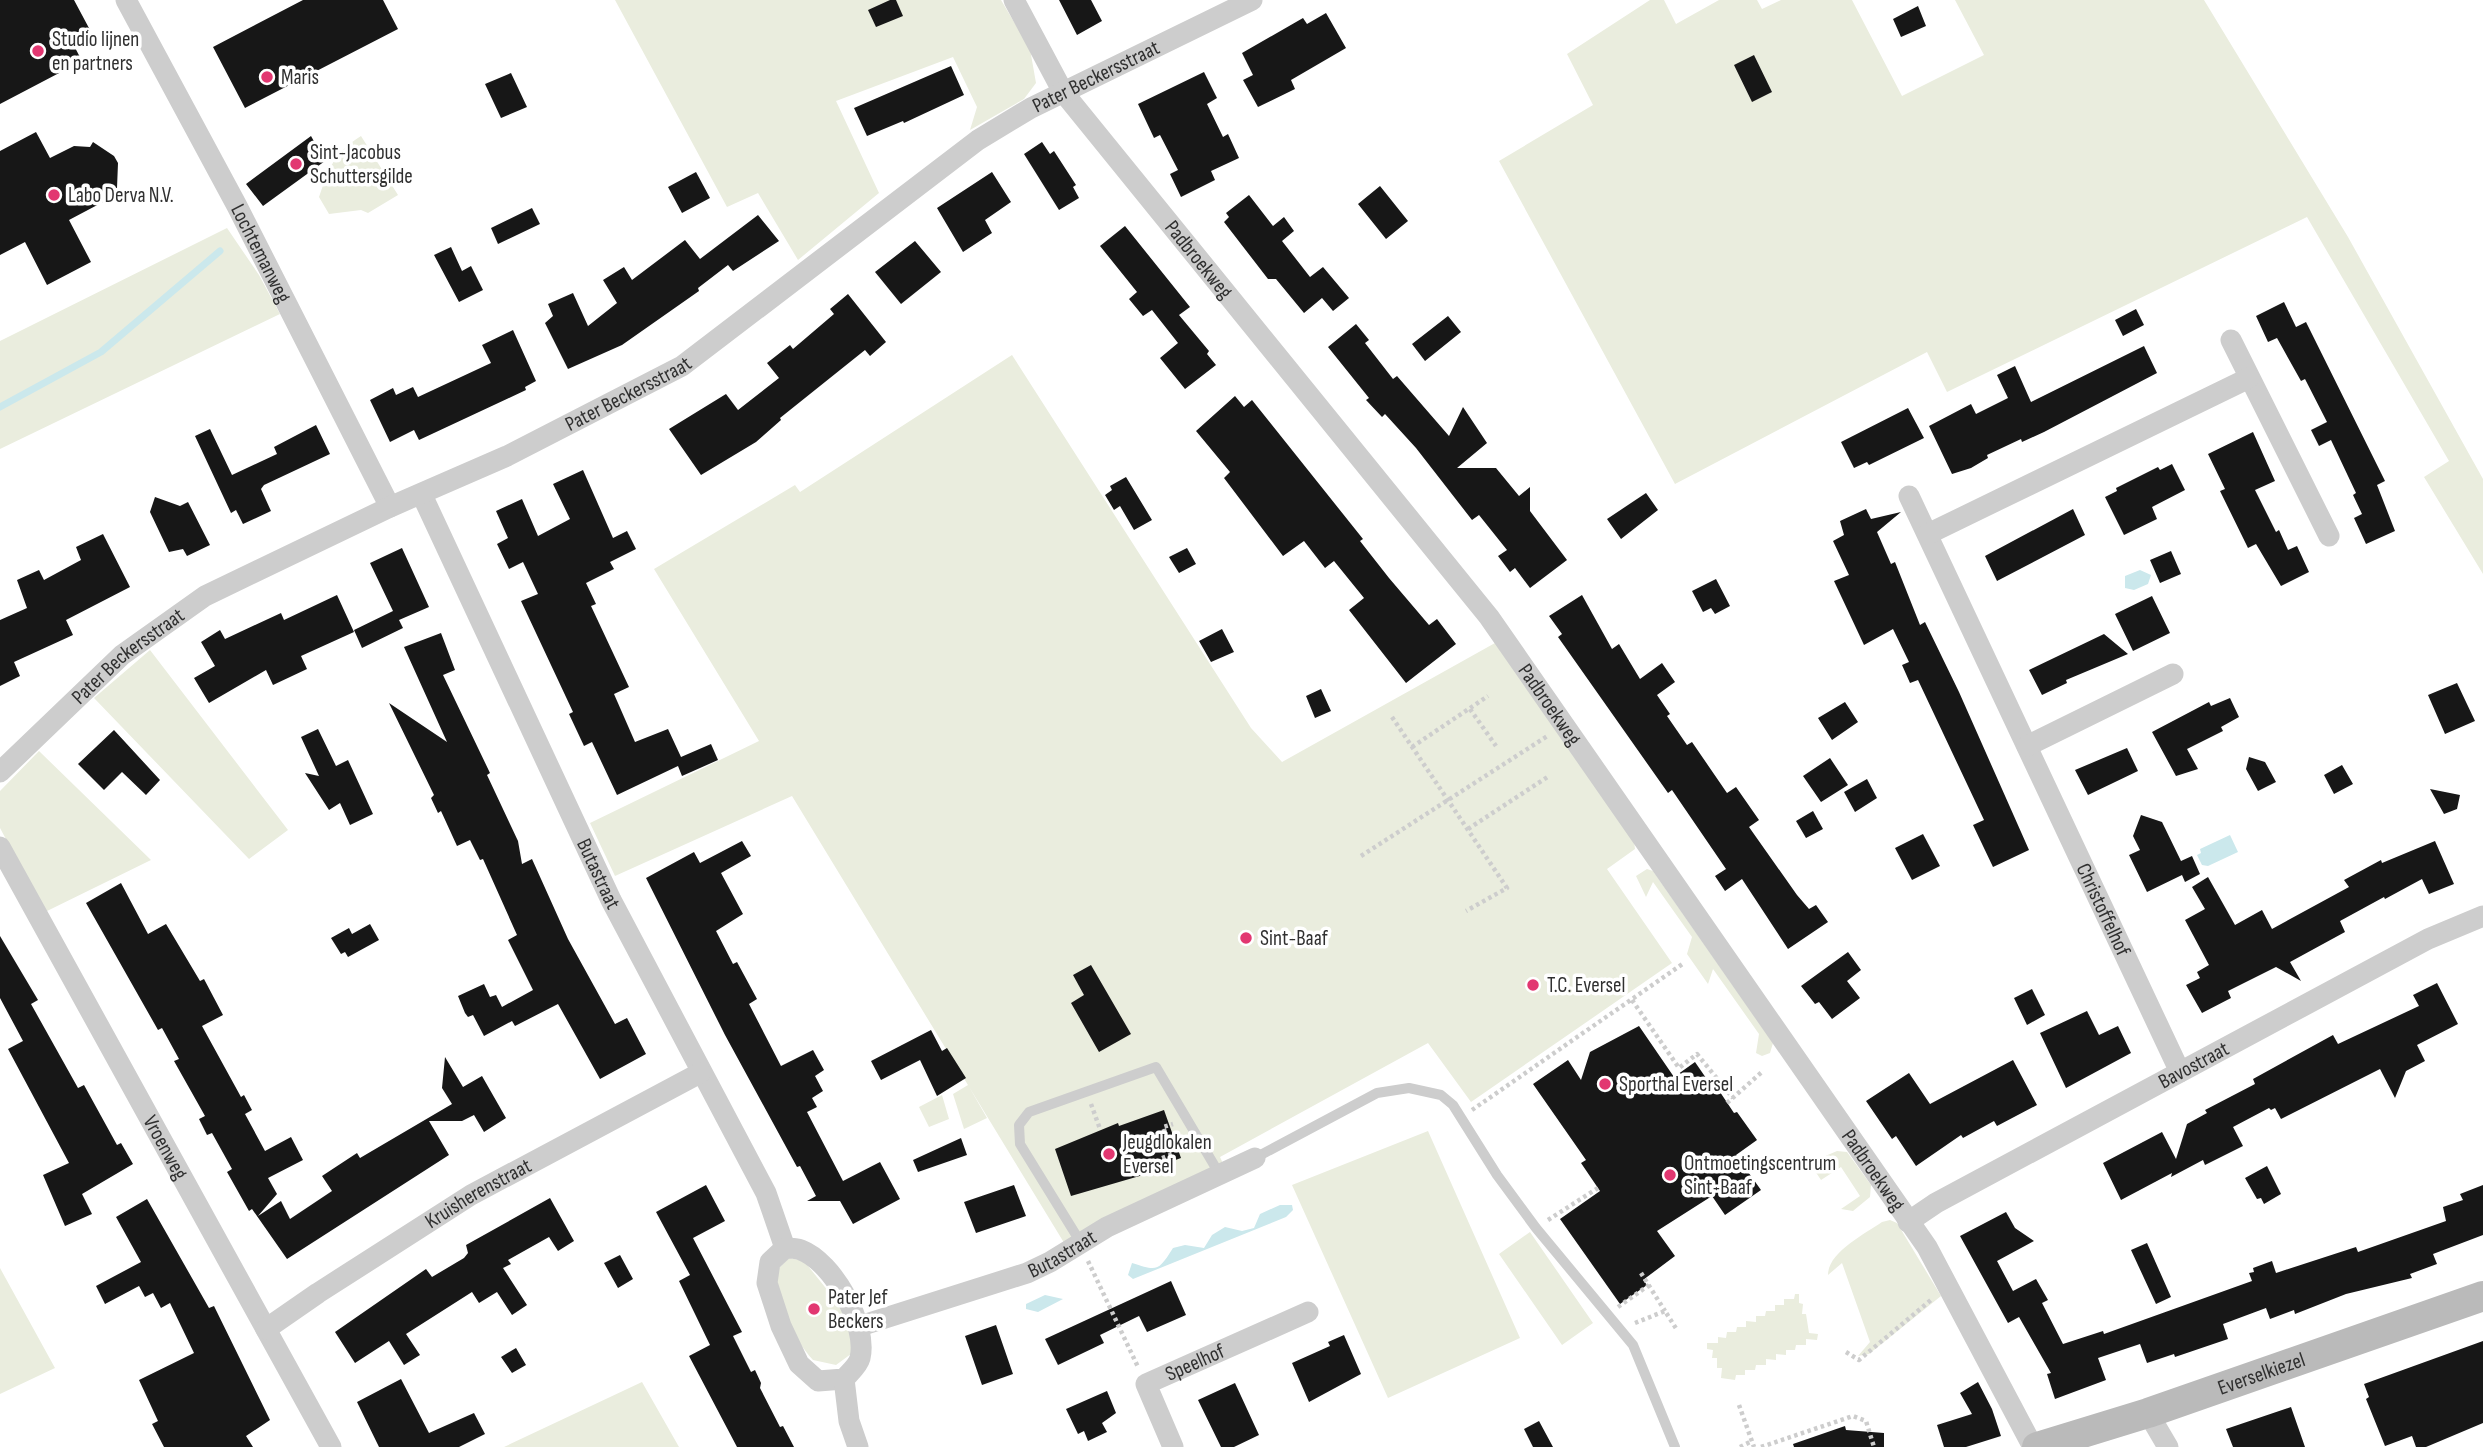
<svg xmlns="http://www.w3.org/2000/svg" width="2483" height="1447" font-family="'Sofia Sans Condensed',sans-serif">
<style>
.green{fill:#eaedde}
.water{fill:#cbe8ec}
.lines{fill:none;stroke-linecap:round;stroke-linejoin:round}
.stream{stroke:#cbe8ec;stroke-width:7}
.building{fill:#171717}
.path{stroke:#cdcdcd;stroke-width:4.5;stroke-dasharray:3.5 3.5;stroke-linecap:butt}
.lane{stroke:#cdcdcd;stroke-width:10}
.street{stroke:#cdcdcd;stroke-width:21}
.secondary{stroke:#bababa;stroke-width:30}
.poi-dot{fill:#e23771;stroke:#fff;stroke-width:2.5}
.labels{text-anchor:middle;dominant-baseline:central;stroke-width:7;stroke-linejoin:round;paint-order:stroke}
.poi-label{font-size:21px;fill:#303030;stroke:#fff;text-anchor:start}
.street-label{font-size:21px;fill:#303030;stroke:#fff}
</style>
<rect width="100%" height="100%" fill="#fff"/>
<path class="green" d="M615 0H1001L1030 49 1036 83 1024 99 970 130 977 107 953 57 836 101 879 193 798 260 758 193 727 207Z
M1650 0H1664L1676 24 1719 0H1757L1762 9 1781 0H1852L1902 96 1984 55 1955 0H2204L2348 237 2483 479V574L2424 477 2449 461 2307 217 1947 392 1927 352 1675 484 1499 161 1593 105 1567 54Z
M361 136 398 195 368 213 361 210 329 214 319 197C330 166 333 154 361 136Z
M227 228 259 275 280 314 0 449V341Z
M1012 355 1251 728 1282 762 1495 643 1634 841 1635 849 1607 869 1672 963 1471 1102 1428 1043 1220 1157 1225 1168 1066 1246 792 796 615 876 590 823 759 741 654 569 795 485 800 492Z
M150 650 288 830 249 859 94 698Z
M39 751 151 860 45 912 0 828V791Z
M1647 869 1653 871 1773 1043 1770 1053 1762 1056 1756 1053 1759 1034 1713 969 1708 984 1687 954 1692 937 1653 882 1646 897 1636 876Z
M968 1085 987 1118 964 1129 953 1094Z
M942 1095 949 1119 929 1127 919 1107Z
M1428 1131 1520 1338 1388 1398 1292 1185Z
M1837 1151 1847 1152 1871 1185 1870 1197 1853 1211 1841 1209 1860 1196 1841 1167 1821 1180 1815 1171 1823 1157Z
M1890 1220 1897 1223 1941 1296 1869 1354 1858 1356 1870 1342 1842 1263 1828 1275C1828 1252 1865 1234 1882 1222Z
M1530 1232 1593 1323 1562 1345 1499 1254Z
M789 1258 804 1261 837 1302 852 1328 851 1354 836 1365 813 1360C793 1338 776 1301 776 1271Z
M0 1268 55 1368 0 1394Z
M1795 1294H1799V1303L1803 1304 1802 1314H1806L1809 1333 1818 1334 1817 1340 1806 1339V1345H1796L1795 1350H1786V1355L1776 1354V1360L1766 1359V1365H1756L1755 1370H1745V1375H1736L1735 1380 1721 1378 1722 1368H1717V1358H1712L1713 1350 1707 1349V1343H1718V1337L1726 1338 1727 1332H1736L1737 1327H1746V1321L1756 1322V1316H1765L1766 1311H1775V1305H1784V1299H1794Z
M642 1382 679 1447H504Z"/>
<path class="water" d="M2140 570 2151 575 2148 584 2134 590 2125 588V576Z
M2230 835 2238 852 2208 866 2202 865 2197 855 2201 853 2200 849Z
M1280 1205H1292L1293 1210 1286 1217 1133 1279 1128 1275 1132 1263C1157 1271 1158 1272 1173 1248L1185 1245 1204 1248 1212 1235 1225 1227 1242 1231 1254 1228 1260 1214Z
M1045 1295 1063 1299 1038 1312 1026 1309V1304Z"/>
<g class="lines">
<path class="stream" d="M0 407 101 352 220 251"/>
</g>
<path class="building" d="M0 0H74L90 30 71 40 82 61 0 104Z
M303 0H383L398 29 245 108 213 47Z
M890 0H896L903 16 876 27 868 10Z
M1059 0H1091L1102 21 1077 35Z
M1918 6 1926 26 1901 37 1893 19Z
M1326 13 1346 48 1291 80 1295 89 1258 107 1243 80 1253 75 1242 53 1303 18 1307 24Z
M1754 55 1772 92 1752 102 1734 65Z
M951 66 964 95 904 123 903 121 867 136 854 108Z
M1204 72 1217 98 1207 104 1223 137 1228 134 1239 158 1211 171 1215 180 1181 197 1170 174 1178 170 1160 135 1154 138 1138 104Z
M511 73 527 107 501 118 485 84Z
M36 132 50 158 74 146 90 147 93 142 114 156 118 163 117 188H112L103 202 69 220 91 262 47 285 25 242 0 255V151Z
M311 136 325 161 263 206 246 184Z
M1042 142 1050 154 1054 151 1076 185 1073 187 1079 198 1059 210 1024 154Z
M696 172 710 198 682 213 668 187Z
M992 172 1011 202 985 220 992 233 963 252 937 208Z
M1380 186 1408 221 1386 239 1358 204Z
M1249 195 1273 226 1284 217 1294 231 1282 241 1310 277 1323 267 1349 298 1333 311 1322 298 1304 313 1276 279H1268L1224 222 1229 217 1226 213Z
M532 208 540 224 498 244 491 228Z
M758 215 779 241 733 271 728 265 698 288 699 291 622 345 568 369 545 323 553 316 548 304 573 293 588 326 617 303 603 280 624 267 632 280 685 240 700 259Z
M1125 226 1190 307 1179 315 1209 351 1207 354 1216 365 1185 389 1160 358 1178 343 1152 310 1143 316 1129 299 1137 292 1100 246Z
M915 241 941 272 901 304 875 272Z
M451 247 462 271 471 266 483 290 459 302 434 255Z
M848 294 886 342 870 356 865 350 780 418 781 420 756 442 701 475 669 429 726 394 738 410 779 378 767 363 790 345 793 349 834 314 830 309Z
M2284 302 2296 327 2306 322 2385 481 2377 485 2395 531 2366 544 2354 518 2362 514 2353 495 2356 493 2331 440 2319 446 2311 430 2327 422 2305 379 2301 381 2277 338 2268 342 2256 316Z
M2136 309 2144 325 2123 336 2115 320Z
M1448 316 1461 332 1425 361 1412 344Z
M1356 324 1369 340 1365 343 1393 379 1397 376 1449 436 1463 407 1487 443 1457 468H1496L1519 496 1530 487V511L1567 560 1530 588 1515 568 1510 572 1498 556 1507 550 1479 515 1472 520 1416 448 1385 414 1382 417 1366 400 1369 398 1328 347Z
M513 330 536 381 525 387 526 390 419 440 414 430 390 442 370 400 393 388 396 395 413 387 418 397 491 363 482 345Z
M2144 346 2157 373 2044 432 2022 442 2021 439 1987 455 1988 458 1971 468 1952 474 1929 426 1971 404 1976 414 2008 398 1997 375 2015 366 2031 402Z
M1235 396 1244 407 1252 400 1363 539 1360 541 1389 578 1429 625 1437 619 1456 644 1406 683 1349 610 1364 598 1334 561 1325 568 1304 541 1283 556 1224 478 1230 472 1196 431Z
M1908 408 1924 438 1869 465 1867 462 1854 468 1841 442Z
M316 425 330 454 264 485 261 489 271 511 243 524 236 510 231 513 195 436 210 429 232 475 277 454 274 447Z
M2253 432 2275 481 2255 490 2276 532 2279 530 2288 550 2297 546 2309 572 2281 586 2256 544 2248 548 2220 491 2225 489 2208 454Z
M2172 464 2185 490 2152 507 2157 519 2124 535 2105 497 2117 491 2116 488 2158 467 2160 470Z
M583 470 613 538 627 531 636 549 610 562 614 569 586 583 596 604 591 606 629 687 614 694 635 742 668 729 681 757 711 744 718 760 682 776 678 766 617 795 592 742 584 746 569 714 573 712 521 601 538 594 523 562 509 569 497 544 508 538 496 511 522 499 538 536 570 519 553 484Z
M1126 477 1152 520 1134 530 1120 506 1114 510 1105 495 1112 490 1110 486Z
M1646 493 1658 510 1621 539 1607 519Z
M155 497 180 506 188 502 210 545 187 556 183 549 169 552 150 512Z
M1866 509 1871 519 1901 512 1877 532 1891 564 1895 562 1920 625 1925 622 1959 692 2029 850 1993 867 1973 825 1984 820 1918 680 1910 683 1902 665 1909 662 1893 629 1864 645 1834 581 1849 575 1833 541 1844 535 1840 521Z
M2073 509 2085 535 1997 581 1985 556Z
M103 534 130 587 66 620 73 635 14 662 20 676 0 686V620L27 608 17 580 39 570 44 580 81 560 76 547Z
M402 548 429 607 399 620 403 628 362 648 354 630 393 611 370 563Z
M1187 548 1196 564 1179 573 1169 557Z
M2171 551 2181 574 2160 583 2150 560Z
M1716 579 1730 606 1715 614 1711 608 1703 612 1692 591Z
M337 595 354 632 301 656 307 669 273 685 266 670 209 703 194 678 215 666 201 642 220 630 225 639 281 613 284 620Z
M1582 595 1612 649 1619 644 1640 679 1662 663 1675 682 1657 695 1670 714 1667 716 1687 745 1692 742 1727 793 1736 787 1759 820 1749 827 1797 895 1809 909 1816 905 1828 922 1788 949 1742 879 1725 891 1715 876 1726 869 1672 790 1668 793 1558 637 1562 634 1549 616Z
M2152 596 2170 633 2133 651 2115 614Z
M1222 629 1234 652 1211 662 1199 641Z
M441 633 455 670 443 675 490 773 487 775 518 841 522 864 532 859 568 939 615 1024 627 1018 646 1054 600 1079 558 1004 515 1026 512 1021 484 1036 473 1015 468 1017 465 1013 458 996 484 984 490 997 496 995 502 1007 533 990 508 940 517 935 483 859 480 860 470 840 457 846 441 811 438 813 431 798 434 795 389 703 447 742 404 647Z
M2104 634 2128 654 2066 680 2067 683 2042 695 2029 670Z
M2457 683 2475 721 2445 734 2428 695Z
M1321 689 1331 711 1315 718 1306 696Z
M2230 698 2239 717 2221 727 2223 731 2187 749 2198 769 2176 776 2152 732 2209 702 2211 706Z
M1845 702 1858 722 1832 740 1818 718Z
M318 729 336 766 348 760 373 814 350 825 340 803 329 810 305 773 319 776 301 737Z
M114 730 160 780 146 795 122 772 104 790 78 764Z
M2127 748 2138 771 2088 795 2075 770Z
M2249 757 2265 762 2276 782 2258 791 2246 769Z
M1830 758 1848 785 1821 802 1803 776Z
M2342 765 2353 784 2334 794 2324 775Z
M1867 779 1877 798 1855 812 1844 792Z
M2430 789 2460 795 2457 809 2444 814Z
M1813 811 1823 829 1806 838 1796 821Z
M2141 815 2162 822 2181 861 2192 856 2200 874 2185 882 2182 875 2147 892 2129 855 2140 850 2133 836Z
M1923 834 1940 866 1912 880 1895 848Z
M742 841 751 856 721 873 743 914 716 931 733 964 737 962 757 999 749 1004 781 1066 813 1050 824 1070 815 1076 823 1091 812 1098 817 1107 807 1112 843 1181 880 1162 900 1199 853 1224 840 1201H807L816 1196 800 1166 797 1167 725 1035 646 878 694 852 700 863Z
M2435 841 2454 884 2429 894 2422 879 2385 899 2384 897 2340 921 2345 932 2290 962 2301 981 2276 967 2228 991 2231 998 2202 1013 2186 985 2200 978 2197 972 2209 965 2185 920 2205 909 2192 887 2208 877 2235 925 2262 910 2272 929 2349 887 2344 880 2381 860 2382 863Z
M121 883 148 934 166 924 200 981 204 979 223 1015 202 1026 241 1097 244 1095 252 1110 245 1114 265 1151 291 1137 303 1160 268 1178 277 1194 258 1216 281 1201 290 1219 332 1191 322 1176 357 1153 360 1158 452 1104 442 1088 445 1057 463 1087 482 1076 506 1118 484 1132 474 1115 462 1121H429L449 1155 287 1259 252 1209 249 1211 227 1172 232 1169 212 1133 207 1135 199 1119 205 1116 174 1061 179 1059 162 1028 158 1030 86 903Z
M370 924 379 940 348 957 345 952 341 954 331 938 349 928 352 934Z
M0 936 38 1000 31 1004 78 1088 84 1085 117 1145 121 1143 133 1164 82 1194 92 1214 65 1226 43 1175 69 1163 8 1049 23 1041 0 998Z
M1848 952 1861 970 1847 981 1860 998 1832 1019 1819 1002 1815 1004 1801 986Z
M1091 965 1131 1034 1099 1052 1071 1003 1084 995 1073 975Z
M2437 983 2458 1024 2417 1045 2425 1061 2406 1071 2395 1098 2380 1069 2281 1119 2275 1108 2271 1110 2269 1108 2233 1127 2243 1146 2205 1165 2203 1160 2171 1177 2172 1173 2121 1200 2103 1163 2162 1132 2176 1159 2187 1124 2207 1113 2205 1110 2255 1084 2253 1079 2333 1035 2338 1044 2419 1006 2413 995Z
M2032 989 2045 1015 2027 1025 2014 998Z
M2087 1011 2099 1035 2118 1026 2131 1053 2066 1088 2040 1033Z
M1639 1026 1674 1077 1695 1062 1717 1094 1720 1092 1734 1113 1737 1112 1757 1140 1736 1155 1761 1190 1725 1215 1712 1196 1657 1231 1675 1256 1643 1280 1647 1285 1620 1304 1560 1219 1600 1191 1581 1163 1586 1160 1533 1084 1568 1060 1581 1080 1590 1052Z
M931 1030 942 1051 947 1048 966 1078 937 1096 920 1060 881 1080 871 1061Z
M2013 1060 2037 1105 1997 1126 1994 1121 1963 1138 1961 1135 1916 1166 1896 1136 1892 1139 1866 1101 1909 1073 1930 1104Z
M1164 1110 1181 1158 1142 1172 1143 1175 1071 1196 1055 1149 1118 1123 1119 1126Z
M961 1138 967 1155 918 1172 913 1160Z
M2267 1166 2281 1194 2264 1204 2261 1198 2257 1199 2245 1178Z
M706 1185 725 1221 693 1238 742 1332 733 1336 751 1372 755 1370 761 1383 760 1388 780 1427 783 1426 794 1447H737L689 1356 710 1345 679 1281 690 1275 656 1212Z
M1014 1185 1026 1216 976 1233 964 1202Z
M2483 1185V1235L2433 1254 2437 1264 2410 1274 2412 1278 2346 1294 2295 1314 2294 1310 2270 1319 2266 1308 2223 1324 2228 1339 2175 1357 2174 1354 2147 1363 2140 1344 2098 1358 2106 1380 2055 1399 2047 1374 2051 1373 2019 1317 2008 1323 1960 1236 2006 1212 2015 1228 2034 1241 1997 1261 2013 1291 2036 1279 2048 1300 2042 1303 2063 1344 2103 1331 2104 1334 2252 1281 2249 1273 2254 1272 2253 1268 2272 1261 2276 1273 2356 1247 2358 1252 2446 1221 2443 1207 2463 1200 2460 1194Z
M550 1198 574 1241 558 1251 549 1237 508 1260 511 1264 503 1268 527 1305 512 1315 497 1292 479 1303 472 1292 406 1334 420 1355 404 1365 389 1341 355 1363 335 1332 426 1269 432 1277 464 1258 468 1253 466 1245Z
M147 1199 209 1308 214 1306 270 1420 246 1436 253 1447H164L152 1424 158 1421 139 1380 194 1353 170 1303 161 1308 153 1293 145 1297 139 1286 105 1304 96 1286 141 1262 116 1217Z
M2147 1243 2171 1297 2156 1304 2131 1250Z
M620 1255 633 1279 618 1288 604 1263Z
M1171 1281 1186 1315 1147 1332 1139 1316 1100 1335 1104 1343 1058 1365 1045 1339Z
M996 1325 1013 1374 982 1385 965 1336Z
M1344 1335 1361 1374 1309 1402 1292 1363 1330 1346 1328 1342Z
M2483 1341V1423L2426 1447H2416L2412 1436 2385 1446 2366 1399 2369 1397 2364 1384Z
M516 1348 526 1365 512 1373 501 1357Z
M401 1379 429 1433 474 1413 485 1434 459 1447H379L357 1402Z
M1978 1382 1992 1409 2001 1436 1966 1447H1944L1937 1425 1972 1414 1960 1393Z
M1235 1383 1259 1435 1234 1447H1221L1198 1400Z
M1107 1391 1116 1413 1102 1423 1107 1432 1088 1441 1084 1431 1078 1434 1066 1409Z
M2291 1407 2305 1447H2233L2226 1429Z
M1539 1421 1553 1447H1533L1524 1429Z
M1845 1426 1846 1430 1884 1433V1447H1794L1793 1444Z"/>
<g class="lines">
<path class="path" d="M1470 709 1496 746
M1392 717 1507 888 1466 911
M1412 747 1488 696
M1468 829 1549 776
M1361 856 1549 735
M1632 1000 1679 1068 1697 1054 1733 1098
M1727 1103 1763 1071
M1091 1104 1100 1129
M1472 1110 1684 963
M1162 1158 1173 1154 1163 1127 1173 1124
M1548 1220 1598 1188
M1088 1261 1138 1367
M1641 1273 1665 1311
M1618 1307 1649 1285
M1635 1323 1665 1311 1677 1330
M1846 1352 1859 1360 1931 1300
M1739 1405 1754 1447
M1740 1447 1752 1441
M1761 1447 1853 1416 1866 1421 1874 1447"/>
<path class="lane" d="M1255 1158 1377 1093 1409 1088 1441 1095 1453 1105 1497 1175 1536 1228 1633 1345 1675 1447
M1081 1243 1020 1144 1019 1125 1029 1112 1156 1067 1220 1175"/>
<g class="street">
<path id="s1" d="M126 0 237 206 390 507"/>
<path id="s2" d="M1014 0 1063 92 1489 617 1927 1247 2033 1447"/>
<path d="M2231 340 2329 536"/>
<path id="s3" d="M422 495 611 900 766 1193 785 1248"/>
<path id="s4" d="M1909 496 2180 1072"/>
<path d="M1928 534 2249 378"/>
<path d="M2027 746 2173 674"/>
<path id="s5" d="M0 772 122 655 205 596 390 507 507 456 682 366 978 140 1031 108 1252 0"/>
<path id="s6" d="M0 847 331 1447"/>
<path id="s7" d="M1908 1222 1936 1203 2428 939 2483 916"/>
<path d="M785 1248C790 1248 796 1248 801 1250 833 1262 868 1325 860 1358 858 1366 849 1373 844 1379L818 1381 799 1364 781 1326 767 1283 770 1262Z"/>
<path id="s8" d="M860 1326 1027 1273 1050 1262 1107 1227 1255 1158"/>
<path id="s9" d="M266 1329 318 1293 471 1195 700 1073"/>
<path d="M844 1379 849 1421 858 1447"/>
<path d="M2148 1413 2168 1447"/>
<path id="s10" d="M1173 1447 1146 1384 1308 1312"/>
</g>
<path class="secondary" id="s11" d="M2037 1447 2148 1413 2483 1296"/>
</g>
<g class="poi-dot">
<circle cx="38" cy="51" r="7"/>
<circle cx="267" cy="77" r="7"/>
<circle cx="296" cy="164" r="7"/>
<circle cx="54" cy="195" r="7"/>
<circle cx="1246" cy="938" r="7"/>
<circle cx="1533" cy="985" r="7"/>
<circle cx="1605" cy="1084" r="7"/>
<circle cx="1109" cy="1154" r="7"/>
<circle cx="1670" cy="1175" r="7"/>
<circle cx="814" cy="1309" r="7"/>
</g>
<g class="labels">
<g class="poi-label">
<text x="52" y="39">Studio lijnen<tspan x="52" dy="24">en partners</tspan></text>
<text x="281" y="77">Maris</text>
<text x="310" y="152">Sint-Jacobus<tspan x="310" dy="24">Schuttersgilde</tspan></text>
<text x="68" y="195">Labo Derva N.V.</text>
<text x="1260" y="938">Sint-Baaf</text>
<text x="1547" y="985">T.C. Eversel</text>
<text x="1619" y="1084">Sporthal Eversel</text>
<text x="1123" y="1142">Jeugdlokalen<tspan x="1123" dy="24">Eversel</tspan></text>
<text x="1684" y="1163">Ontmoetingscentrum<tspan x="1684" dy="24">Sint-Baaf</tspan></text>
<text x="828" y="1297">Pater Jef<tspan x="828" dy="24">Beckers</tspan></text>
</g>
<g class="street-label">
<text stroke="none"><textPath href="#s5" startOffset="1307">Pater Beckersstraat</textPath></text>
<text stroke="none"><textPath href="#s1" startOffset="287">Lochtemanweg</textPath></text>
<text stroke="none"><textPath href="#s2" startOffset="320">Padbroekweg</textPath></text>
<text stroke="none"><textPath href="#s5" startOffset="740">Pater Beckersstraat</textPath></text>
<text stroke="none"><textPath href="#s5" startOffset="173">Pater Beckersstraat</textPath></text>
<text stroke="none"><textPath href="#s2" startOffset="887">Padbroekweg</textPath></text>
<text stroke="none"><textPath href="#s3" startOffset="418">Butastraat</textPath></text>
<text stroke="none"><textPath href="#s4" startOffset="457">Christoffelhof</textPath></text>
<text stroke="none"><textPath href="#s7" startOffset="326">Bavostraat</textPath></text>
<text stroke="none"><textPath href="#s6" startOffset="343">Vroenweg</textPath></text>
<text stroke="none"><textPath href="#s2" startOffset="1454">Padbroekweg</textPath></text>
<text stroke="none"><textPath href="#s9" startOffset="252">Kruisherenstraat</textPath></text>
<text stroke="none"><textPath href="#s8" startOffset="215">Butastraat</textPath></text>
<text stroke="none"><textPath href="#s10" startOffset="122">Speelhof</textPath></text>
<text stroke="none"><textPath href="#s11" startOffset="236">Everselkiezel</textPath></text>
</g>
</g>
</svg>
